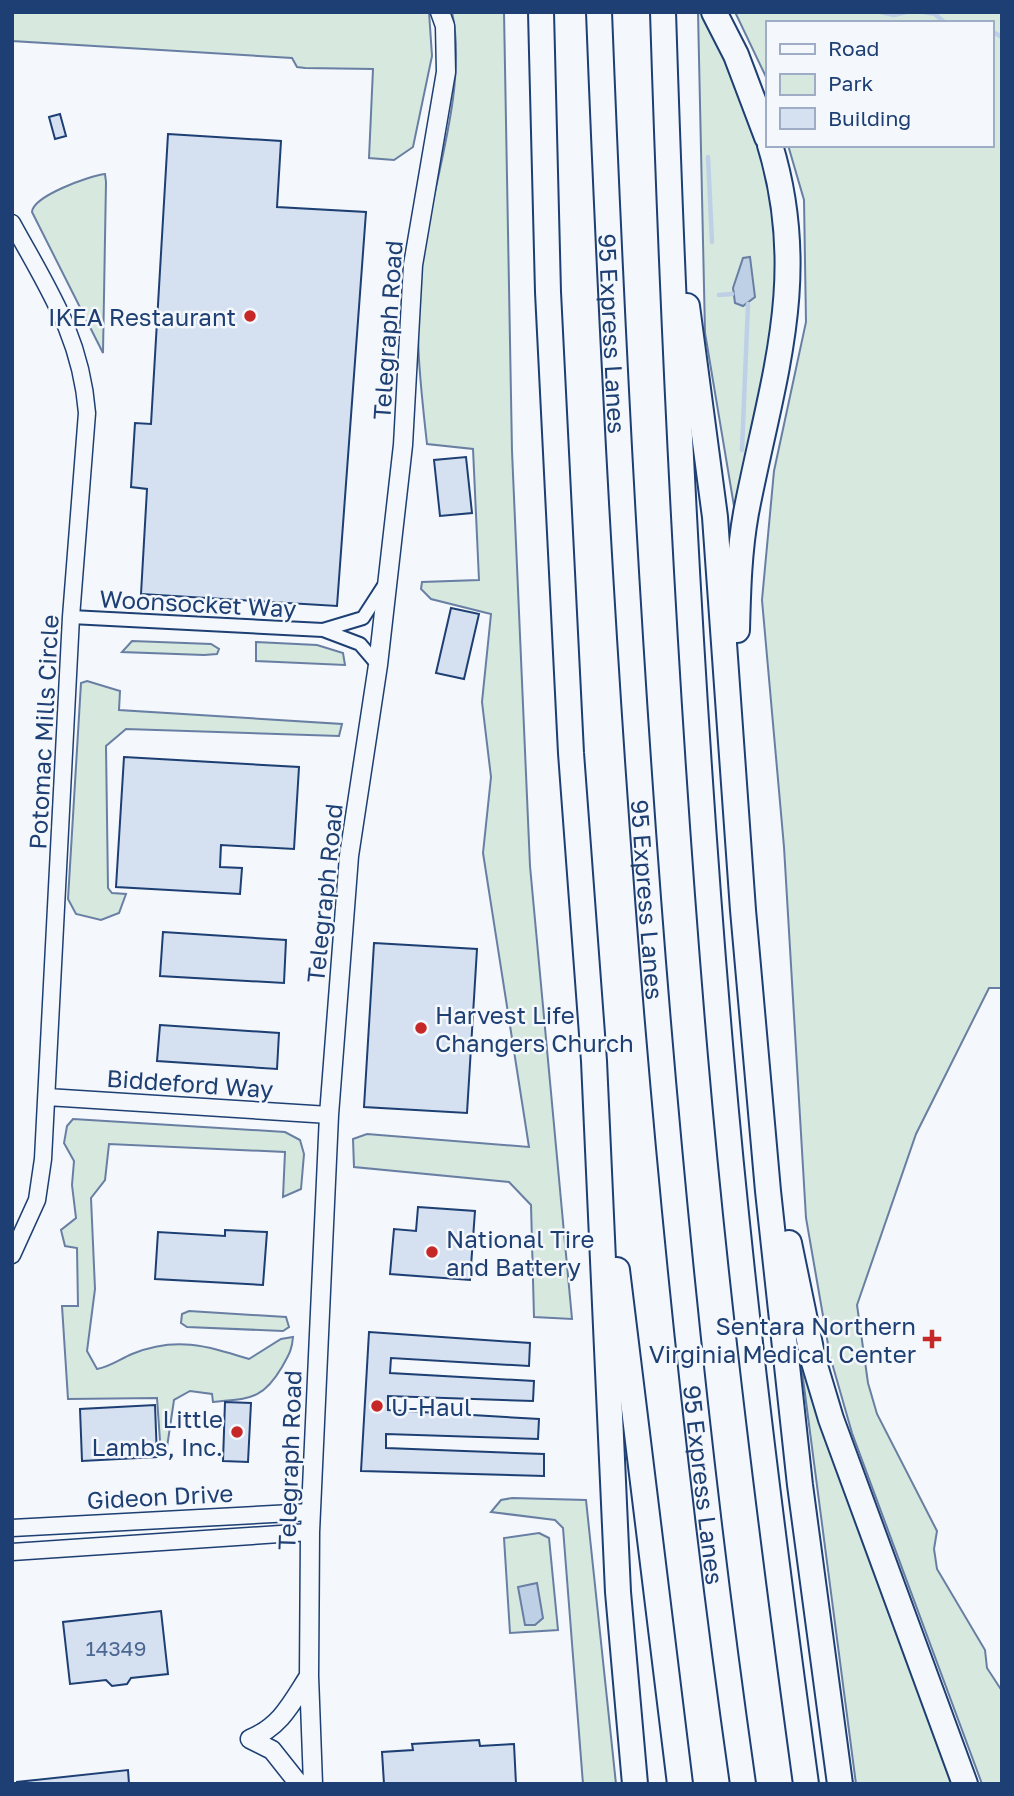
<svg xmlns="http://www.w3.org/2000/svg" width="1014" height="1796" font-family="'Golos Text',sans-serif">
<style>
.green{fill:#d7e8df;stroke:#687fa3;stroke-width:2}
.water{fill:#bed0e5;stroke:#687fa3;stroke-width:2}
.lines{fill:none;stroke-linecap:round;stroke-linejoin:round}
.stream{stroke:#bed0e5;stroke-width:4.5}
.building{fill:#d5e0f0;stroke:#1d3f73;stroke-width:2}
.minor-casing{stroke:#1d3f73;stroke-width:16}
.tertiary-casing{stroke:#1d3f73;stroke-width:19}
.secondary-casing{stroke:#1d3f73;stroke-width:21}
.motorway-casing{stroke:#1d3f73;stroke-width:28}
.minor{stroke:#f4f7fb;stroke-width:12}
.tertiary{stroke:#f4f7fb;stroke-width:16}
.secondary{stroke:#f4f7fb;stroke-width:18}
.motorway{stroke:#f4f7fb;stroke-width:24}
.poi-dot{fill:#c62828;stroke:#f4f7fb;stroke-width:2.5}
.labels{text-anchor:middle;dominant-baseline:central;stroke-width:5;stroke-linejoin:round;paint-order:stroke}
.number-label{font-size:21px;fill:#4b6792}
.poi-label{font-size:24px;fill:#1d3f73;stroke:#f4f7fb;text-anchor:end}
.street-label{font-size:24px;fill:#1d3f73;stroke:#f4f7fb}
</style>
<rect width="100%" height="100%" fill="#f4f7fb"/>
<path class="green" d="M12 12H429L432 56 413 147 394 160 369 158 373 69 305 68 297 67 292 58 12 41Z
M452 12H504L512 451 530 866 572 1319 534 1317 531 1205 509 1182 354 1167 353 1139 367 1134 529 1147 483 853 491 777 482 702 491 614 431 599 421 589 422 582 479 580 473 449 427 444C420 382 413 320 422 258 433 182 468 87 452 12Z
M698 12H703L761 142 776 228V337L736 518 705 333Z
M735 12H1002V988H989L916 1134 857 1305 868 1383 877 1414 937 1531 934 1549 937 1569 985 1650 987 1668 1002 1691V1784H982L852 1433 830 1356 806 1218 784 847 762 600 774 471 806 322 804 200 788 145H991V23H767V79Z
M105 174 106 182 103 353 32 212C33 196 89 176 105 174Z
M132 641 211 644 219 649 217 654 204 655 122 652Z
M256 642 317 645 343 653 345 665 256 661Z
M87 681 120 691 119 710 342 724 339 736 126 729 106 746 108 888 112 893 126 894 119 913 101 920 76 914 68 899 81 683Z
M73 1119 285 1132 300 1140 304 1154 301 1189 283 1197 285 1152 109 1144 105 1180 91 1198 95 1289 87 1351 97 1369C110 1367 120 1359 132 1354 176 1336 207 1346 249 1359L281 1339 293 1337C292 1351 288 1356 282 1367 262 1401 249 1398 213 1402L212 1394 190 1391 174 1400 166 1454 161 1455 157 1398 68 1399 62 1306H78L77 1248 65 1246 61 1230 76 1218 72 1185 74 1161 64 1143 67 1126Z
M189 1311 286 1317 289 1327 283 1331 187 1327 181 1323 182 1314Z
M799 1348 954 1784H856Z
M512 1498 586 1500 616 1784H583L563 1528 555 1520 491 1512 501 1500Z
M539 1533 549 1538 558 1630 510 1633 504 1538Z"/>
<path class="water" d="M750 257 755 297 743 306 735 303 733 288 743 258Z
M537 1583 543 1618 535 1625H525L518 1587Z"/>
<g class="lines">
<path class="stream" d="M881 12 894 15 906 12
M924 12 935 14 945 23
M991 31 1002 37
M708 157 712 242
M719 295 732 294
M742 450 748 304"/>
</g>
<path class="building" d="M60 114 66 136 55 139 49 117Z
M168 134 281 141 277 207 366 212 337 606 141 594 147 489 131 487 135 423 151 424Z
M466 457 472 513 440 516 434 460Z
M451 608 479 614 464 679 436 673Z
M124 757 299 767 294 849 221 845 220 867 242 868 240 894 116 887Z
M163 932 286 940 284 983 160 976Z
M374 943 477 949 467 1113 364 1107Z
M160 1025 279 1033 277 1069 157 1061Z
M418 1207 475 1211 470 1280 390 1274 394 1229 416 1231Z
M225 1230 267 1232 263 1285 155 1279 158 1232 225 1236Z
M369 1332 530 1343 529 1366 391 1358 390 1373 534 1381 533 1401 388 1396V1410L539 1419 538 1439 386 1434V1448L544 1454V1476L361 1471Z
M225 1402 251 1403 248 1462 223 1461Z
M155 1405 157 1457 82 1461 80 1409Z
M161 1611 168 1674 131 1678 127 1684 112 1686 106 1680 70 1684 63 1622Z
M479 1740 480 1746 514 1744 516 1784H384L382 1752 413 1750 412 1744Z
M128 1770 129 1784H17V1782Z"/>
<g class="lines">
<defs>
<path id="minor" d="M71 617 323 630 363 618 385 584
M323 630 360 644 378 665"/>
<path id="tertiary" d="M12 223C48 289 81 336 87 413L71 617 43 1159 37 1200 12 1255
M47 1097 329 1115
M12 1528 311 1512
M12 1552 310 1532"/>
<path id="secondary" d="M250 1739C281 1726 291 1704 309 1676
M250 1739 272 1750 299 1784
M313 1784 309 1676 310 1532 329 1115 349 856 378 665 403 445 413 265 446 72 445 26 440 12"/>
<g id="motorway">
<path d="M541 12 548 292 571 753 594 1061 618 1592 635 1784"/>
<path id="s1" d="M599 12C622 605 659 1196 743 1784"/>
<path d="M663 12C674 361 691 709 721 1056 742 1299 773 1542 806 1784"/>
<path d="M714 12 736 55 767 137"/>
<path d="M687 306 715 517 743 910 768 1191 800 1485 840 1784"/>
<path d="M737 630C738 591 739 552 746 513 771 383 811 279 770 145"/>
<path d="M789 1243 813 1359 831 1419 965 1784"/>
<path d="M617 1270 680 1784"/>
</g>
</defs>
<use href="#minor" class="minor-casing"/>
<use href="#tertiary" class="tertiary-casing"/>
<use href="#secondary" class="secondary-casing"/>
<use href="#motorway" class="motorway-casing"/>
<use href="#minor" class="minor"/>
<use href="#tertiary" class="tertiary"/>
<use href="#secondary" class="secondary"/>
<use href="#motorway" class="motorway"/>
</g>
<g class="poi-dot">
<circle cx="250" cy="316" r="7"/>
<circle cx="421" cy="1028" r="7"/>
<circle cx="432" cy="1252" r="7"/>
<path d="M928.5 1328.5h7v7h7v7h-7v7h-7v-7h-7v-7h7z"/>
<circle cx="377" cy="1406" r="7"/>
<circle cx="237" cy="1432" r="7"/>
</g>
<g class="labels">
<g class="number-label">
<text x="116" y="1648">14349</text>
</g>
<g class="poi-label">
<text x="236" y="316">IKEA Restaurant</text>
<text x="435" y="1014" text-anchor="start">Harvest Life<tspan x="435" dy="28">Changers Church</tspan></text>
<text x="446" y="1238" text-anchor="start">National Tire<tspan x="446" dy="28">and Battery</tspan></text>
<text x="916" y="1325">Sentara Northern<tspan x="916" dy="28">Virginia Medical Center</tspan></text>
<text x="391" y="1406" text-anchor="start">U-Haul</text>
<text x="223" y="1418">Little<tspan x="223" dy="28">Lambs, Inc.</tspan></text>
</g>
<g class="street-label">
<text transform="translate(387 330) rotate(-86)">Telegraph Road</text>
<text stroke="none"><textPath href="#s1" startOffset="322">95 Express Lanes</textPath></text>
<text transform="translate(198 603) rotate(3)">Woonsocket Way</text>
<text transform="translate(43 732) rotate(-87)">Potomac Mills Circle</text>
<text transform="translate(324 893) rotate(-84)">Telegraph Road</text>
<text stroke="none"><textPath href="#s1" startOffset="889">95 Express Lanes</textPath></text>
<text transform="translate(190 1083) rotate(4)">Biddeford Way</text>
<text transform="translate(289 1460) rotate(-88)">Telegraph Road</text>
<text stroke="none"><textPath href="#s1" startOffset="1477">95 Express Lanes</textPath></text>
<text transform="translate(160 1496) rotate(-3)">Gideon Drive</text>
</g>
</g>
<rect width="1014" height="1796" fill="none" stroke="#1d3f73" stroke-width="28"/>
<rect x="766" y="21" width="228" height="126" fill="#f4f7fb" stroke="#9eadc5" stroke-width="2"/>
<rect x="780" y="44" width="35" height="10" fill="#f4f7fb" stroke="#9eadc5" stroke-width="2"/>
<text x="828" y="56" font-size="21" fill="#1d3f73">Road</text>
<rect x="780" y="74" width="35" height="21" fill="#d7e8df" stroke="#9eadc5" stroke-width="2"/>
<text x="828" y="91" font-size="21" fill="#1d3f73">Park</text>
<rect x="780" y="108" width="35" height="21" fill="#d5e0f0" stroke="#9eadc5" stroke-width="2"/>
<text x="828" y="126" font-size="21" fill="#1d3f73">Building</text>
</svg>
